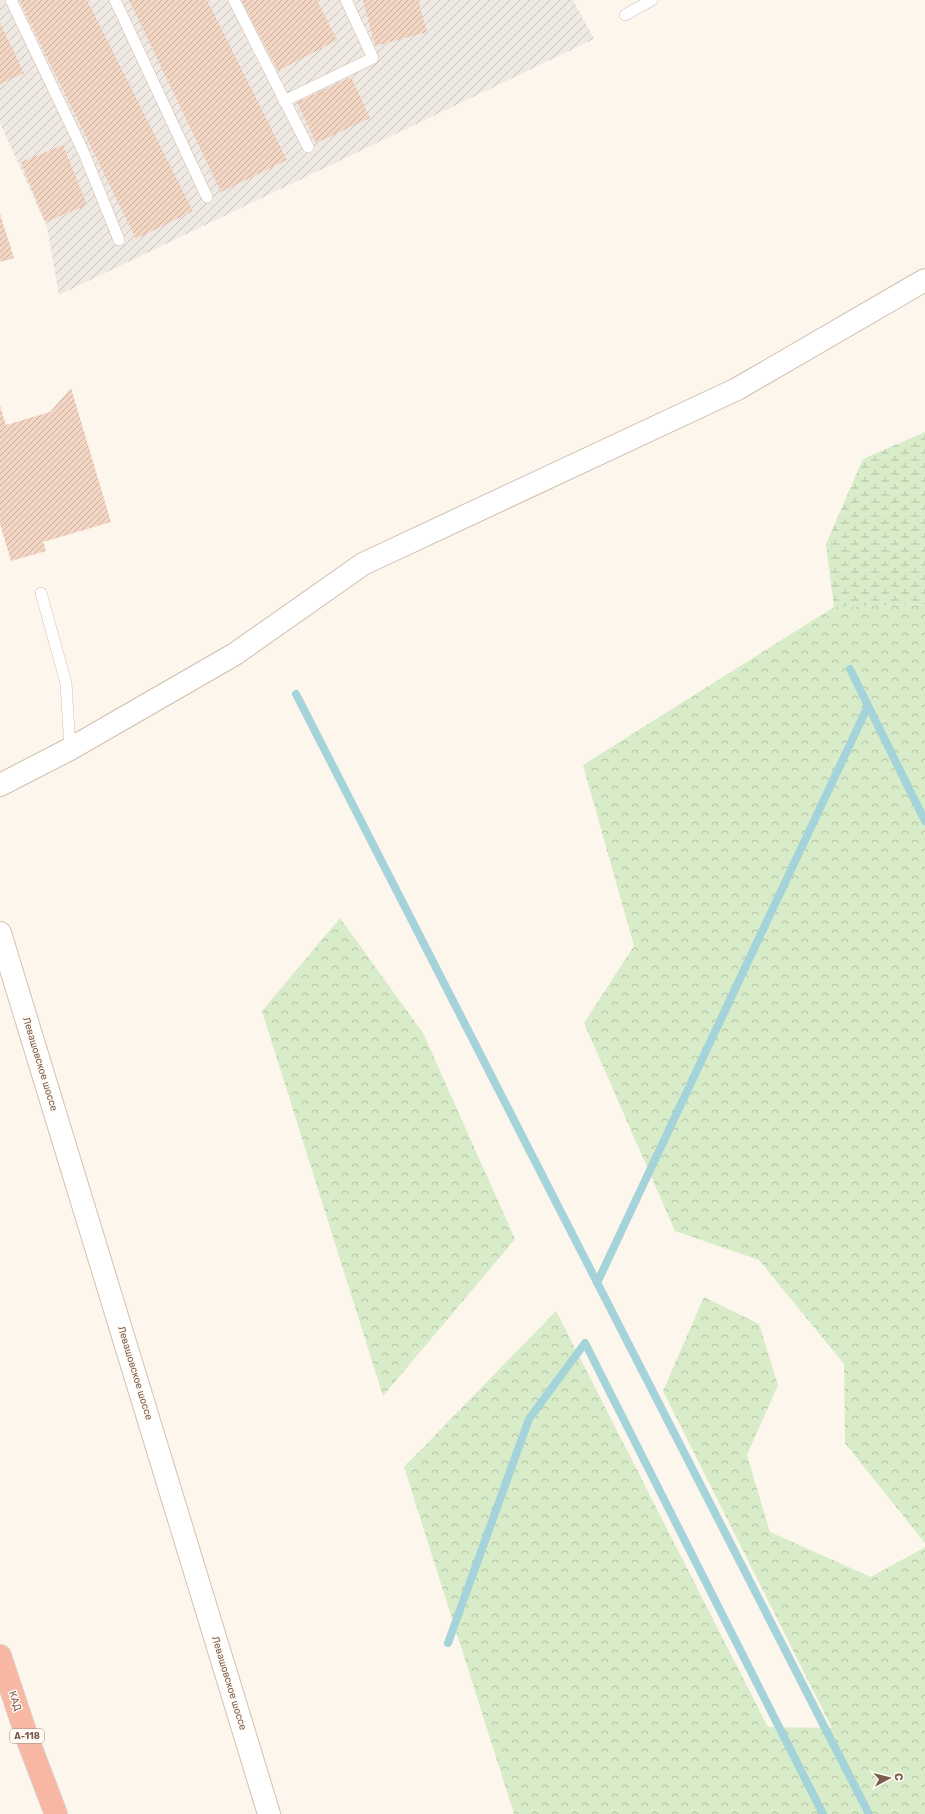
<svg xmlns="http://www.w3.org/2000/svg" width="925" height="1814" font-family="Rubik,sans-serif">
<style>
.industrial{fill:url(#industrial-furrows)}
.forest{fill:url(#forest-crowns)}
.wetland{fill:url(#wetland-marsh)}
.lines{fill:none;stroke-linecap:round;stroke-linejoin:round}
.stream{stroke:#a5d3da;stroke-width:8}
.building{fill:url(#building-hatch)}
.lane-casing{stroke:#d1beb0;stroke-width:12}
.street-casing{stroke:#d1beb0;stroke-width:24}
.secondary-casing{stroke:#d6c0b0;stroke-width:24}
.highway-casing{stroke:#dad1cd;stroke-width:24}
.lane{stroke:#fff;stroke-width:11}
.street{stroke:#fff;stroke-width:22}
.secondary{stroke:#fff;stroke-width:22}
.highway{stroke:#f7b7a3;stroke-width:22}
.labels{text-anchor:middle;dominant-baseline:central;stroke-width:3;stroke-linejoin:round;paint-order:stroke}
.shield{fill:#fffaf3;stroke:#a28b7f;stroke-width:1}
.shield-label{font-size:9px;font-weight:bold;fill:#7a5c4d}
.street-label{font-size:10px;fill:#7a5c4d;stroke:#fffaf3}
</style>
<defs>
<pattern id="industrial-furrows" width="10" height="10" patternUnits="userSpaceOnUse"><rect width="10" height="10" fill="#efe9e4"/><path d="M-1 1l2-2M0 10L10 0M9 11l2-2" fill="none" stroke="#c7c0bb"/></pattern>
<pattern id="forest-crowns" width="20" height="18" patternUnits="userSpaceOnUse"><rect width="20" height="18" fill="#d8ecc9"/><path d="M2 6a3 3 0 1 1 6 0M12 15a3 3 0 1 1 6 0" fill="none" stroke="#b4c2a5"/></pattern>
<pattern id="wetland-marsh" width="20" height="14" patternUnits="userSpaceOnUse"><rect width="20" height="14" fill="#d8ecc9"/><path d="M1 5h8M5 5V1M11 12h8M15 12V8" fill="none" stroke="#b4c2a5"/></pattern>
<pattern id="building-hatch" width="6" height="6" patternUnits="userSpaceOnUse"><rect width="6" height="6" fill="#f3d5c3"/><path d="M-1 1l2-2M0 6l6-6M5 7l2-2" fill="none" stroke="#cab0a1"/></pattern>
</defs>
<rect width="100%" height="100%" fill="#fdf6ec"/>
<path class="industrial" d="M0 0H573L594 39 59 295 47 227 0 123Z"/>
<path class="forest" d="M925 604V1543L845 1443 844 1364 759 1260 675 1231 584 1023 634 946 583 765 834 607Z
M340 918 423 1033 515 1239 383 1396 262 1011Z
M704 1297 759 1324 778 1385 747 1455 770 1532 871 1577 925 1547V1814H514L404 1467 556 1311 768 1727 832 1728 663 1391Z"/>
<path class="wetland" d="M925 432V604L834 607 826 544 863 459Z"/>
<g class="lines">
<path class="stream" d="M850 669 925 821
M296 694 869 1814
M597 1283 868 706
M448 1643 529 1419 585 1343 823 1814"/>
</g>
<path class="building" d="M19 0H87L193 211 136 239Z
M129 0H207L287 160 221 192Z
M241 0H317L337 40 278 71Z
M363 0H418L427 32 375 46Z
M0 23 24 73 0 84Z
M351 77 370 118 316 143 297 102Z
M63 145 87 205 45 222 21 162Z
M0 214 14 258 0 262Z
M71 388 111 522 43 542 46 551 11 561 0 524V406L6 425 50 412Z"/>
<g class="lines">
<defs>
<path id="lane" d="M11 0 84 153 119 240
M115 0 207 197
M234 0 308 147
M625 15 652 0
M284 101 373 58 346 0
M41 593 66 683 70 749"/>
<path id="street" d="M0 785 70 749 235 654 363 564 737 389 925 280"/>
<path id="secondary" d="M0 933 269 1814"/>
<path id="highway" d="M0 1656 29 1743 56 1814"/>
</defs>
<use href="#lane" class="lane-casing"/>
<use href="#street" class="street-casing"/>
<use href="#secondary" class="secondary-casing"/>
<use href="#highway" class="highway-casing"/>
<use href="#lane" class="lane"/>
<use href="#street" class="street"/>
<use href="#secondary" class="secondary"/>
<use href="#highway" class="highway"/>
</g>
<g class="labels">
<rect class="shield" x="10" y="1729" width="34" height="14" rx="3"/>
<g class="shield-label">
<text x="27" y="1736">А-118</text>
</g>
<g class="street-label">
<text transform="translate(40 1064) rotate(73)">Левашовское шоссе</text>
<text transform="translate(135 1373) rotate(73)">Левашовское шоссе</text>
<text transform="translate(229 1683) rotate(73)">Левашовское шоссе</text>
<text transform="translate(15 1701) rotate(72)">КАД</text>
</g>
</g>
<g transform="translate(889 1778) rotate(83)" stroke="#fffaf3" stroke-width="3" paint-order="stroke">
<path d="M0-3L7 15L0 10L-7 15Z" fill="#7a5c4d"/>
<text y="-6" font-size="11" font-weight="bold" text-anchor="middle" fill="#7a5c4d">С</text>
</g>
</svg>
